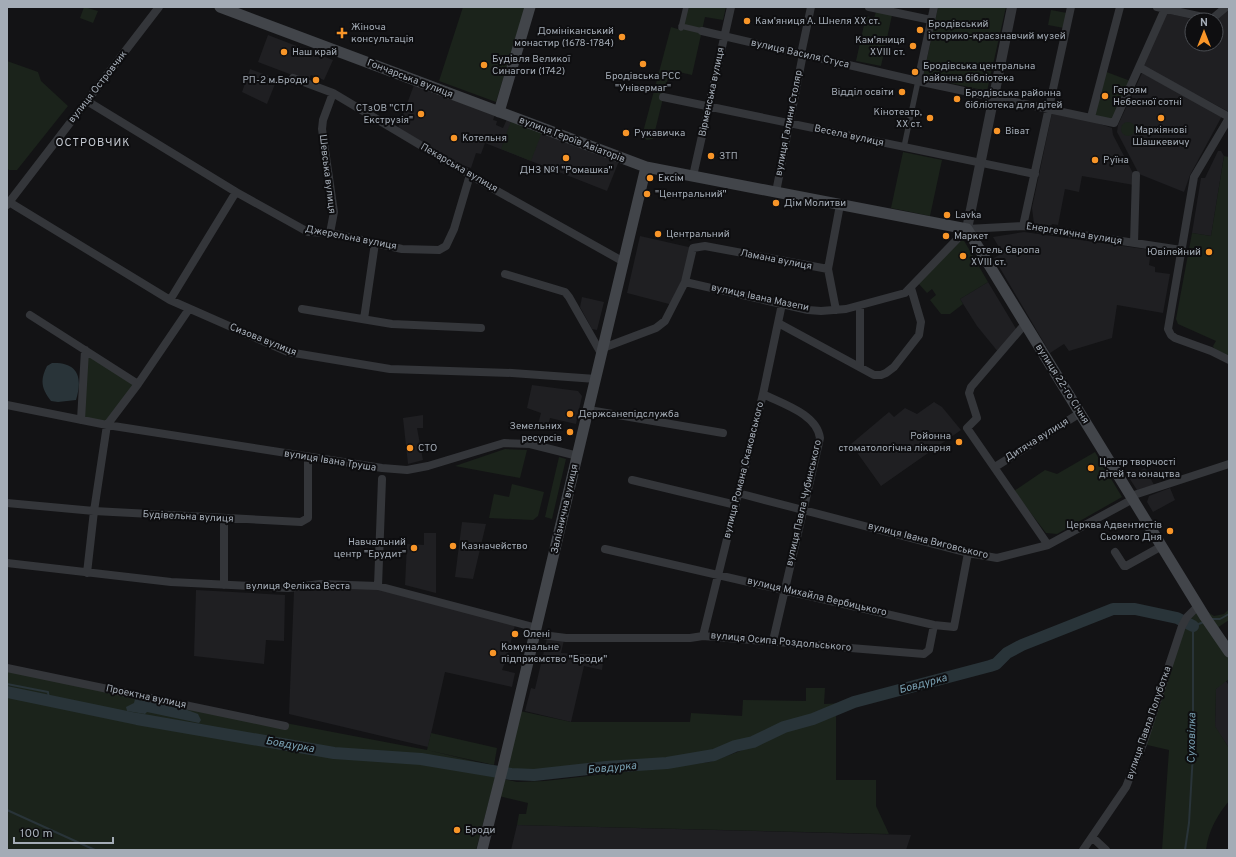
<svg xmlns="http://www.w3.org/2000/svg" width="1236" height="857" font-family="Overpass,sans-serif">
<style>
.built{fill:#1f1f22}
.green{fill:#1b231b}
.water{fill:#293439}
.lines{fill:none;stroke-linecap:round;stroke-linejoin:round}
.stream{stroke:#293439;stroke-width:2}
.river{stroke:#293439;stroke-width:12}
.pedestrian{stroke:#34363a;stroke-width:5.5}
.minor{stroke:#34363a;stroke-width:8}
.tertiary{stroke:#34363a;stroke-width:10}
.secondary{stroke:#42454a;stroke-width:11}
.poi-dot{fill:#f89528;stroke:#0e0e10;stroke-width:1.5}
.labels{text-anchor:middle;dominant-baseline:central;stroke-width:4;stroke-linejoin:round;paint-order:stroke}
.poi-label{font-size:10px;fill:#a4acb6;stroke:#0e0e10;text-anchor:start}
.street-label{font-size:10px;fill:#a4acb6;stroke:#0e0e10}
.neighbourhood-label{font-size:11px;letter-spacing:1px;fill:#c5cad2;stroke:#0e0e10}
.water-label{font-size:11px;font-style:italic;fill:#79a0b2;stroke:#0e0e10}
</style>
<rect width="100%" height="100%" fill="#131315"/>
<path class="built" d="M1229 8V112L1143 66 1166 13 1197 20H1192V44H1216V20Z
M268 35 333 60 324 80 311 75 308 81 258 62Z
M250 69 277 79 267 104 242 92Z
M1142 73 1222 116 1190 175 1184 192 1139 174 1117 132 1118 125Z
M414 85 495 115 493 120 497 121 496 125 503 128 507 119 619 161 607 191 485 143 481 154 476 153 471 168 462 165 398 128Z
M1052 113 1091 121 1112 128 1113 135 1134 175V185L1082 176 1079 192 1065 189 1058 225 1052 224 1051 226 1034 224 1032 208Z
M1218 151H1221L1224 156 1211 236 1192 233 1201 178H1205Z
M1024 232 1151 250 1149 265 1155 267V272L1170 274 1163 313 1117 305 1112 338 1069 351 1064 344 1050 353 994 258 1001 254 1000 249 993 237Z
M640 236 693 248 673 305 627 293Z
M988 282 1018 332 999 353 977 326 960 299Z
M582 297 604 302 597 330 592 329 580 307Z
M532 385 578 391 582 396 576 424 550 418 548 426 538 424 541 413 527 408Z
M934 402 942 407 961 430 881 486 851 444 889 412 894 417 905 408 917 414Z
M423 415V428H417L423 460 408 464 403 418Z
M1145 468 1154 485 1137 490 1128 476Z
M1170 488 1175 500 1153 512 1147 502 1149 496Z
M462 522 486 524 473 579 455 577Z
M424 533H436V593L405 585 407 544 424 545Z
M321 588 377 589 515 625 506 662 504 665 502 670 515 673 512 687 445 672 428 747 289 714 294 591Z
M196 590 285 595 284 641 266 640 264 664 194 656Z
M547 638 564 640 561 653 604 655 602 670 584 666 571 722 525 711 531 688 535 689Z
M1229 659V679L1226 681 1229 686V748L1215 727 1216 689Z
M517 825 911 835 906 850H511Z"/>
<path class="green" d="M84 7 98 11 93 23 80 18Z
M463 7H525L496 102 439 81Z
M686 7H726L723 20 705 17 692 75 670 70 653 139 647 140 642 136 671 27 681 30Z
M938 7H1006L987 91 923 77Z
M1051 10 1067 13 1064 28 1048 25Z
M876 12 892 15 881 66 856 61 866 16 874 18Z
M7 61 38 72 41 81 68 106 17 170H9L7 168Z
M1104 71 1133 82 1114 123 1091 117Z
M511 121 542 132 531 161 501 149Z
M1121 129a7 7 0 1 1 14 0a7 7 0 1 1-14 0Z
M903 152 942 160 930 216 891 208Z
M1224 156 1229 157V359L1215 351 1213 346 1216 341 1178 324 1176 319 1192 233 1211 236Z
M963 239 988 282 960 299 963 304 950 314H941L930 300 936 295 932 289 927 293 918 283Z
M87 353 135 384 105 423 83 418Z
M505 449 527 450 520 478 455 466Z
M1095 452 1122 497 1057 534 1046 533 1014 491 1045 470 1057 474Z
M559 457 566 459 552 519 545 517Z
M512 484 544 492 538 516 533 520 489 518 494 494 509 497Z
M1125 606 1184 618 1182 623 1134 611 1118 610 1023 646 1009 654 997 666 991 668 959 675 935 684 887 694 794 727 762 742 709 760 680 765 545 779 517 780 504 777 520 711 571 722H690L691 713 742 716 743 700 806 701V688H825L824 704 844 703 886 688 933 680 964 669 989 664 1006 651 1028 640 1095 615 1111 607Z
M1198 606 1214 616 1224 614 1229 609V620L1214 630 1229 652V679L1216 689 1215 726 1229 748V801C1217 815 1208 832 1206 850H1162L1169 750 1143 744 1181 629Z
M7 670 427 750 498 767 476 850H7Z
M836 714V780H876V806L889 834 517 825 519 814H526L528 803 499 796 503 779 517 782 545 781 710 762 762 743 794 727Z
M431 733 497 748 494 765 427 750Z"/>
<path class="water" d="M52 363C78 362 83 377 76 400L58 402 51 401C41 388 40 380 47 366Z
M135 699 182 708 198 714 201 720 199 723 147 712 145 714 127 711 126 707 134 703Z"/>
<g class="lines">
<path class="stream" d="M1212 619H1220L1229 614
M7 684 48 692 49 701
M7 810 95 850
M1185 850 1189 823 1193 753V626L1204 622"/>
<path class="river" d="M7 692 137 719 334 753 421 759 511 774 534 775 606 767 667 763 714 755 735 746 753 742 784 727 813 719 854 702 990 666 996 664 1007 653 1022 645 1113 609H1135L1177 618 1193 626"/>
<path class="pedestrian" d="M681 26 702 31
M681 28 686 7
M904 147 918 81"/>
<path class="minor" d="M869 7 931 20
M1157 7 1212 19 1226 7
M702 31 922 82 1114 123 1165 9
M801 54 811 7
M1139 67 1229 117
M293 78 333 93 499 192 624 262
M918 81 934 7
M663 97 1035 174
M87 101 236 192 308 232 330 233 402 249 439 250 446 246 454 229 470 175
M1091 117 1120 7
M1229 118 1194 177 1168 329 1171 335 1175 338 1211 351 1229 360
M693 176 731 7
M776 192 803 54
M9 202 170 300 288 352 390 369 512 373 596 379
M7 205 159 7
M1023 226 1071 7
M330 233 334 212 322 129 323 120 333 93
M1134 243 1136 175
M828 269 836 310
M505 274 565 292 569 297 602 355
M685 282 693 248 705 246 828 269 840 205
M170 300 236 192
M860 306V367
M302 309 392 324 481 328
M30 315 138 384
M364 319 375 243
M780 324 874 375H881L886 373 894 367 919 335 921 322 911 288
M1025 324 971 387 969 393 977 418 967 428 1048 545
M603 348 656 328 665 321 685 282 808 310 821 311 846 309 905 293 967 229 1023 226 1181 250
M763 394C783 404 817 414 820 438L773 641
M7 405 107 425 382 468 407 470 428 466 504 443 530 444 578 456
M589 410 723 433
M81 420 85 350
M995 467 1080 413
M632 480 736 505
M738 493 968 553 997 558 1048 545 1133 499
M1131 496 1229 464
M7 503 94 511 301 522 308 518V458
M224 519V585
M605 549 934 625 954 627 968 553
M1115 552 1124 566H1126L1162 546
M7 563 171 582 288 588 320 584 378 586 537 628
M87 573 94 511 107 425 138 384 189 309
M378 586 382 479
M535 634 566 638H690L703 636 924 654 929 650 934 625
M703 636 763 394 782 304
M7 668 285 726
M1092 837 1106 850
M1083 850 1126 787 1143 744 1182 626 1187 617 1198 606"/>
<path class="tertiary" d="M967 229 1012 7"/>
<path class="secondary" d="M220 7 646 167 967 229 1205 617 1229 652
M499 112 530 7
M482 850 503 767 646 167"/>
</g>
<g class="poi-dot">
<circle cx="747" cy="21" r="4"/>
<circle cx="920" cy="30" r="4"/>
<path d="M340 27h4v4h4v4h-4v4h-4v-4h-4v-4h4z"/>
<circle cx="622" cy="37" r="4"/>
<circle cx="913" cy="46" r="4"/>
<circle cx="284" cy="52" r="4"/>
<circle cx="643" cy="64" r="4"/>
<circle cx="484" cy="65" r="4"/>
<circle cx="915" cy="72" r="4"/>
<circle cx="316" cy="80" r="4"/>
<circle cx="902" cy="92" r="4"/>
<circle cx="1105" cy="96" r="4"/>
<circle cx="957" cy="99" r="4"/>
<circle cx="421" cy="114" r="4"/>
<circle cx="930" cy="118" r="4"/>
<circle cx="1161" cy="118" r="4"/>
<circle cx="997" cy="131" r="4"/>
<circle cx="626" cy="133" r="4"/>
<circle cx="454" cy="138" r="4"/>
<circle cx="711" cy="156" r="4"/>
<circle cx="566" cy="158" r="4"/>
<circle cx="1095" cy="160" r="4"/>
<circle cx="650" cy="178" r="4"/>
<circle cx="647" cy="194" r="4"/>
<circle cx="776" cy="203" r="4"/>
<circle cx="947" cy="215" r="4"/>
<circle cx="658" cy="234" r="4"/>
<circle cx="946" cy="236" r="4"/>
<circle cx="1209" cy="252" r="4"/>
<circle cx="963" cy="256" r="4"/>
<circle cx="570" cy="414" r="4"/>
<circle cx="570" cy="432" r="4"/>
<circle cx="959" cy="442" r="4"/>
<circle cx="410" cy="448" r="4"/>
<circle cx="1091" cy="468" r="4"/>
<circle cx="1170" cy="531" r="4"/>
<circle cx="453" cy="546" r="4"/>
<circle cx="414" cy="548" r="4"/>
<circle cx="515" cy="634" r="4"/>
<circle cx="493" cy="653" r="4"/>
<circle cx="457" cy="830" r="4"/>
</g>
<g class="labels">
<g class="poi-label">
<text x="755" y="21">Кам'яниця А. Шнеля XX cт.</text>
<text x="928" y="24">Бродівський<tspan x="928" dy="12">історико-краєзнавчий музей</tspan></text>
<text x="351" y="27">Жіноча<tspan x="351" dy="12">консультація</tspan></text>
<text x="614" y="31" text-anchor="end">Домініканський<tspan x="614" dy="12">монастир (1678-1784)</tspan></text>
<text x="905" y="40" text-anchor="end">Кам'яниця<tspan x="905" dy="12">XVIII ст.</tspan></text>
<text x="292" y="52">Наш край</text>
<text x="492" y="59">Будівля Великої<tspan x="492" dy="12">Синагоги (1742)</tspan></text>
<text x="923" y="66">Бродівська центральна<tspan x="923" dy="12">районна бібліотека</tspan></text>
<text x="643" y="76" text-anchor="middle">Бродівська РСС<tspan x="643" dy="12">"Універмаг"</tspan></text>
<text x="308" y="80" text-anchor="end">РП-2 м.Броди</text>
<text x="1113" y="90">Героям<tspan x="1113" dy="12">Небесної сотні</tspan></text>
<text x="894" y="92" text-anchor="end">Відділ освіти</text>
<text x="965" y="93">Бродівська районна<tspan x="965" dy="12">бібліотека для дітей</tspan></text>
<text x="413" y="108" text-anchor="end">СТзОВ "СТЛ<tspan x="413" dy="12">Екструзія"</tspan></text>
<text x="922" y="112" text-anchor="end">Кінотеатр,<tspan x="922" dy="12">XX ст.</tspan></text>
<text x="1161" y="130" text-anchor="middle">Маркіянові<tspan x="1161" dy="12">Шашкевичу</tspan></text>
<text x="1005" y="131">Віват</text>
<text x="634" y="133">Рукавичка</text>
<text x="462" y="138">Котельня</text>
<text x="719" y="156">ЗТП</text>
<text x="1103" y="160">Руїна</text>
<text x="566" y="170" text-anchor="middle">ДНЗ №1 "Ромашка"</text>
<text x="658" y="178">Ексім</text>
<text x="655" y="194">"Центральний"</text>
<text x="784" y="203">Дім Молитви</text>
<text x="955" y="215">Lavka</text>
<text x="666" y="234">Центральний</text>
<text x="954" y="236">Маркет</text>
<text x="971" y="250">Готель Європа<tspan x="971" dy="12">XVIII ст.</tspan></text>
<text x="1201" y="252" text-anchor="end">Ювілейний</text>
<text x="578" y="414">Держсанепідслужба</text>
<text x="562" y="426" text-anchor="end">Земельних<tspan x="562" dy="12">ресурсів</tspan></text>
<text x="951" y="436" text-anchor="end">Ройонна<tspan x="951" dy="12">стоматологічна лікарня</tspan></text>
<text x="418" y="448">СТО</text>
<text x="1099" y="462">Центр творчості<tspan x="1099" dy="12">дітей та юнацтва</tspan></text>
<text x="1162" y="525" text-anchor="end">Церква Адвентистів<tspan x="1162" dy="12">Сьомого Дня</tspan></text>
<text x="406" y="542" text-anchor="end">Навчальний<tspan x="406" dy="12">центр "Ерудит"</tspan></text>
<text x="461" y="546">Казначейство</text>
<text x="523" y="634">Олені</text>
<text x="501" y="647">Комунальне<tspan x="501" dy="12">підприємство "Броди"</tspan></text>
<text x="465" y="830">Броди</text>
</g>
<g class="street-label">
<text transform="translate(800 54) rotate(13)">вулиця Василя Стуса</text>
<text transform="translate(410 79) rotate(21)">Гончарська вулиця</text>
<text transform="translate(98 87) rotate(-52)">вулиця Островчик</text>
<text transform="translate(712 92) rotate(-78)">Вірменська вулиця</text>
<text transform="translate(789 123) rotate(-79)">вулиця Галини Столяр</text>
<text transform="translate(849 136) rotate(12)">Весела вулиця</text>
<text transform="translate(572 140) rotate(21)">вулиця Героїв Авіаторів</text>
<text transform="translate(459 168) rotate(30)">Пекарська вулиця</text>
<text transform="translate(327 174) rotate(83)">Шевська вулиця</text>
<text transform="translate(1074 234) rotate(9)">Енергетична вулиця</text>
<text transform="translate(351 238) rotate(11)">Джерельна вулиця</text>
<text transform="translate(776 260) rotate(11)">Ламана вулиця</text>
<text transform="translate(760 298) rotate(12)">вулиця Івана Мазепи</text>
<text transform="translate(263 340) rotate(22)">Сизова вулиця</text>
<text transform="translate(1062 384) rotate(58)">вулиця 22-го Січня</text>
<text transform="translate(1037 440) rotate(-32)">Дитяча вулиця</text>
<text transform="translate(330 461) rotate(9)">вулиця Івана Труша</text>
<text transform="translate(744 470) rotate(-76)">вулиця Романа Скаковського</text>
<text transform="translate(804 503) rotate(-77)">вулиця Павла Чубинського</text>
<text transform="translate(565 509) rotate(-77)">Залізнична вулиця</text>
<text transform="translate(188 517) rotate(3)">Будівельна вулиця</text>
<text transform="translate(928 541) rotate(14)">вулиця Івана Виговського</text>
<text x="298" y="586">вулиця Фелікса Веста</text>
<text transform="translate(817 597) rotate(13)">вулиця Михайла Вербицького</text>
<text transform="translate(781 642) rotate(5)">вулиця Осипа Роздольського</text>
<text transform="translate(146 697) rotate(12)">Проектна вулиця</text>
<text transform="translate(1149 723) rotate(-71)">вулиця Павла Полуботка</text>
</g>
<g class="neighbourhood-label">
<text x="93" y="143">ОСТРОВЧИК</text>
</g>
<g class="water-label">
<text transform="translate(923 684) rotate(-15)">Бовдурка</text>
<text transform="translate(1192 738) rotate(-89)">Суховілка</text>
<text transform="translate(290 745) rotate(10)">Бовдурка</text>
<text transform="translate(612 768) rotate(-5)">Бовдурка</text>
</g>
</g>
<rect width="1236" height="857" fill="none" stroke="#a4acb6" stroke-width="16"/>
<g transform="translate(1204 32)"><circle r="19" fill="#0e0e10" stroke="#4a4d52"/>
<path d="M0-3L7 15L0 10L-7 15Z" fill="#f89528"/>
<text y="-6" font-size="11" font-weight="bold" text-anchor="middle" fill="#a4acb6">N</text>
</g>
<path d="M14 837v6h99v-6" fill="none" stroke="#a4acb6" stroke-width="2"/>
<text x="20" y="837" font-size="12" fill="#a4acb6" stroke="#0e0e10" stroke-width="3" paint-order="stroke">100 m</text>
</svg>
